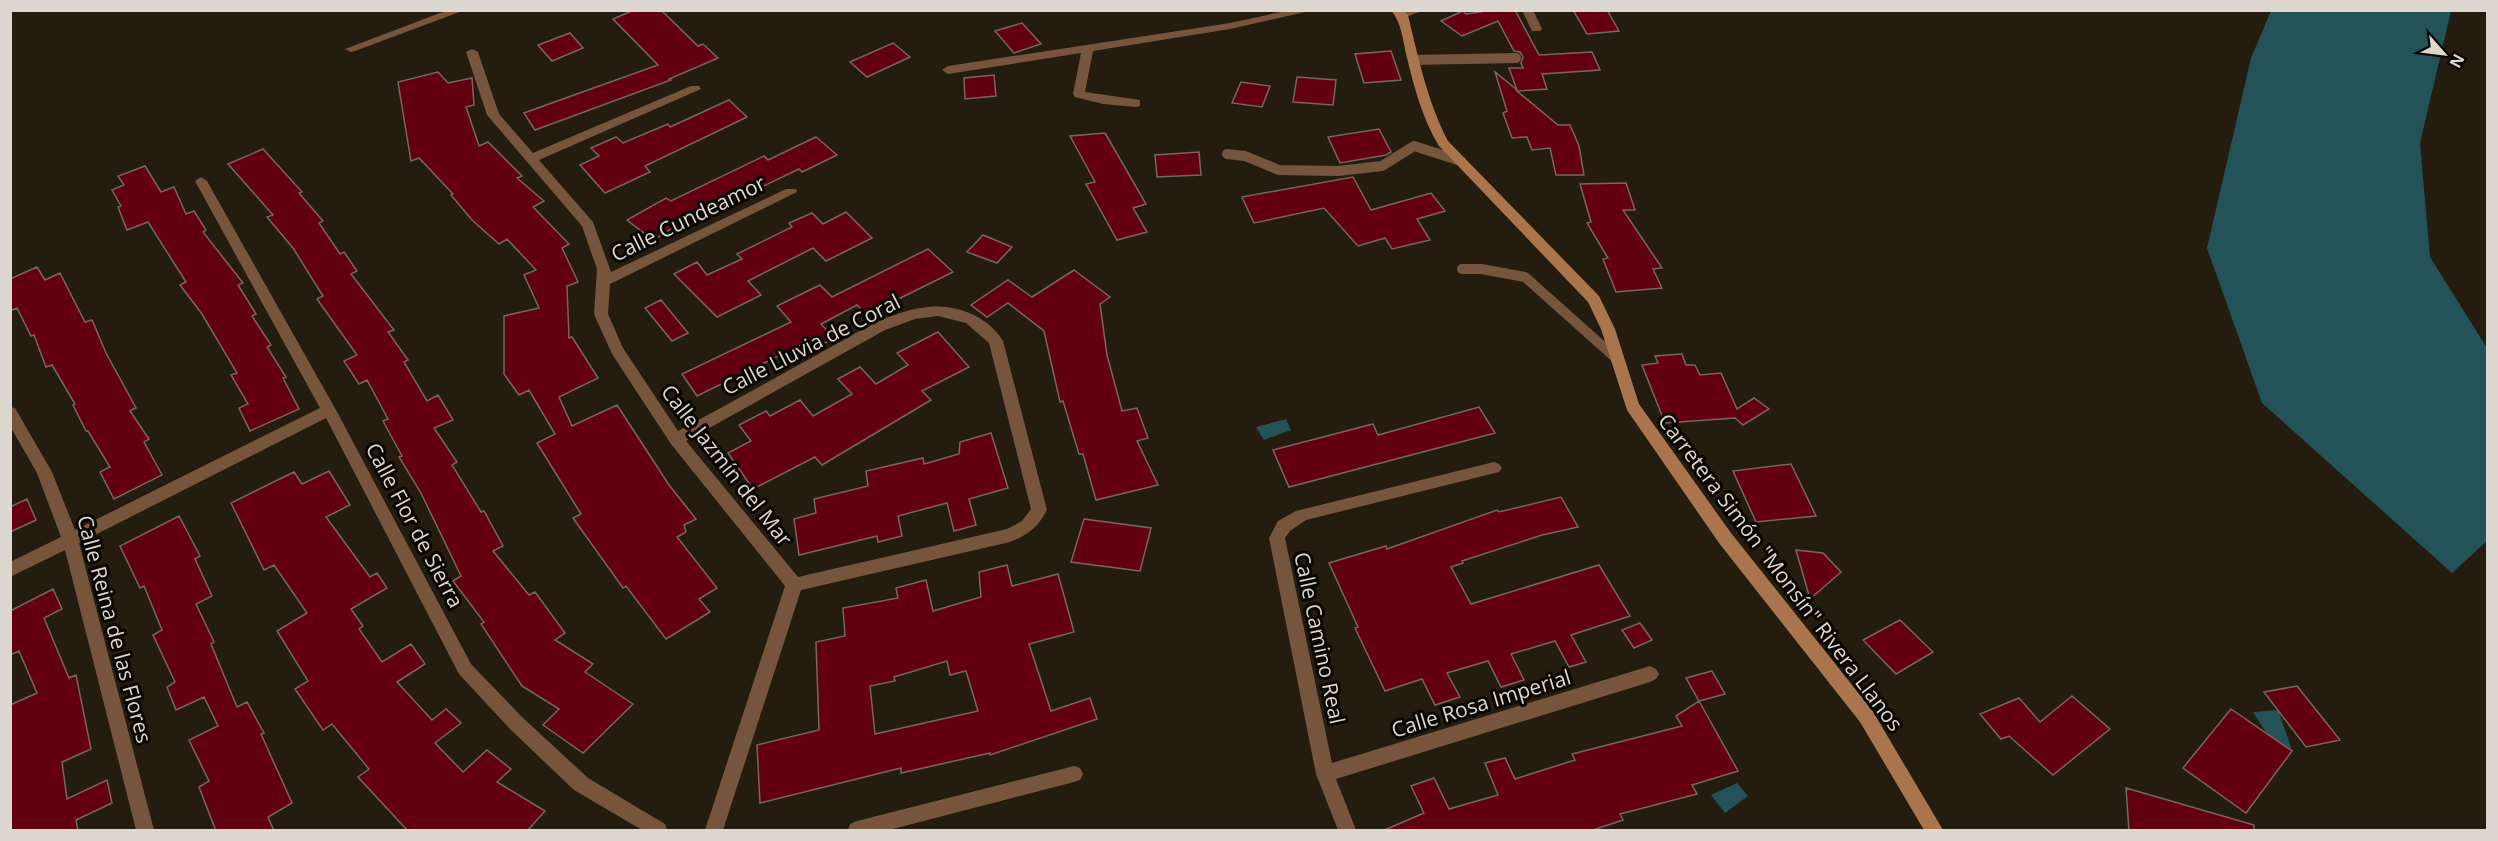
<svg xmlns="http://www.w3.org/2000/svg" width="2498" height="841" font-family="'Open Sans',sans-serif">
<style>
.water{fill:#235258}
.building{fill:#630010;stroke:#786463;stroke-width:1.5;fill-rule:evenodd}
.lines{fill:none;stroke-linecap:round;stroke-linejoin:round}
.lane{stroke:#77553d;stroke-width:10}
.street{fill:#77553d;fill-rule:evenodd}
.secondary{fill:#aa744c;fill-rule:evenodd}
.labels{text-anchor:middle;dominant-baseline:central;stroke-width:6;stroke-linejoin:round;paint-order:stroke}
.street-label{font-size:21px;fill:#ddd8cf;stroke:#0a0703}
</style>
<rect width="100%" height="100%" fill="#241d0f"/>
<path class="water" d="M2271 11H2451L2420 143 2430 257 2487 348V541L2452 573 2262 403 2207 248 2251 58Z
M1286 419 1291 430 1264 440 1256 427Z
M2278 710 2292 750 2267 734 2253 712Z
M1737 783 1748 796 1725 813 1711 795Z"/>
<path class="building" d="M634 10H661L698 46 703 44 718 58 669 79 671 80 535 130 524 113 658 65 613 19Z
M1493 10H1515L1539 55 1592 52 1600 70 1542 74 1547 89 1517 91 1558 125H1570L1579 146 1584 175H1556L1550 148 1532 150 1527 137 1512 138 1503 113 1507 111 1495 72 1517 90 1509 68H1523L1521 63 1523 57 1520 52 1514 51 1498 21 1462 36 1441 21 1463 11 1466 14Z
M1573 10H1607L1619 31 1587 34Z
M1022 23 1041 44 1014 53 995 31Z
M570 33 583 48 552 61 538 45Z
M893 43 910 57 867 77 850 62Z
M1391 51 1401 80 1364 83 1355 54Z
M438 72 448 83 472 78 474 105 466 107 479 146 488 142 522 176 517 178 544 201 533 207 569 244 562 248 578 282 567 286 569 338 572 337 598 378 559 397 572 426 617 405 669 485 696 519 684 525 686 532 677 537 717 588 699 599 710 612 666 639 626 586 623 588 573 518 581 514 537 443 555 434 529 390 519 395 504 374V316L539 308 524 275 536 270 507 239 499 244 472 220 451 195 453 194 419 158 411 161 398 82Z
M994 75 996 96 965 99 964 78Z
M1297 77 1336 80 1333 105 1293 102Z
M1241 82 1270 86 1262 107 1232 103Z
M729 100 747 117 645 166 650 172 605 193 580 165 599 156 591 148 616 137 623 143 668 124 670 127Z
M1379 129 1391 152 1386 155 1340 163 1328 137Z
M1105 133 1146 204 1133 208 1147 232 1117 240 1086 184 1095 182 1070 136Z
M816 137 837 155 802 172 799 169 749 193 746 191 696 214 653 240 627 220 666 198 671 201 764 156 768 160Z
M263 149 302 192 299 193 323 221 319 223 340 254 344 252 357 271 351 274 394 330 388 332 408 360 404 362 427 401 438 395 453 420 434 428 457 462 452 465 481 512 484 511 503 546 493 551 529 595 535 592 565 633 555 640 593 664 585 672 633 704 583 753 543 725 559 709 522 686 481 624 484 622 453 581 461 576 421 493 399 457 402 456 383 421 388 419 367 380 359 384 344 361 357 355 317 299 323 296 293 248 267 217 273 215 228 164Z
M1199 152 1201 175 1157 177 1155 155Z
M145 166 161 192 174 187 186 214 194 211 206 230 203 232 243 283 238 285 256 314 252 316 271 345 267 347 286 377 283 378 299 409 250 431 239 408 248 404 231 375 237 373 202 314 180 285 186 282 148 222 127 230 118 207 121 206 112 190 124 185 118 176Z
M1353 177 1371 210 1431 193 1445 211 1417 219 1430 240 1392 249 1385 238 1358 246 1324 208 1254 223 1242 197Z
M1626 183 1635 210H1623L1662 268 1653 269 1662 288 1616 292 1603 259 1608 258 1587 223 1591 222 1580 184Z
M846 212 872 238 826 261 813 248 748 281 761 295 717 317 674 274 697 262 707 275 742 259 737 254 792 227 789 223 812 213 823 224Z
M983 235 1012 247 997 263 967 252Z
M928 249 953 272 866 315 857 305 821 324 834 338 810 351 803 344 697 396 682 374 791 322 777 306 820 285 832 297Z
M37 267 45 280 60 273 85 322 92 320 106 353 136 408 130 411 149 439 144 442 162 475 114 499 100 472 110 467 88 431H86L73 405 75 404 52 365 46 367 34 335 31 336 17 308 10 311V279Z
M1074 270 1110 297 1100 304 1107 355 1122 411 1137 408 1148 438 1137 441 1158 485 1096 500 1083 454H1079L1063 401 1060 402 1044 331 1008 303 987 317 971 305 1008 280 1032 297Z
M661 300 688 333 672 341 645 308Z
M938 332 969 367 922 391 931 400 822 465 815 457 753 489 728 453 751 441 739 425 766 411 770 416 800 400 813 416 852 394 838 379 860 367 876 384 908 365 897 353Z
M1682 354 1686 365H1695L1700 375 1721 373 1737 409 1754 398 1769 409 1743 425 1735 418 1665 423 1642 365 1658 363 1655 356Z
M1479 407 1495 433 1289 487 1273 450 1373 424 1378 435Z
M991 433 1008 488 969 499 976 525 954 531 947 503 898 516 902 536 878 542 877 536 799 555 794 519 816 513 814 499 868 486 866 471 923 458 924 464 959 454 960 442Z
M1791 464 1816 516 1756 522 1733 471Z
M329 471 350 505 326 517 370 577 377 573 387 588 351 609 363 626 359 629 382 662 411 644 425 664 397 682 432 720 446 709 461 723 435 743 463 772 487 750 511 769 497 782 545 811 527 831H408L358 777 369 769 332 724 323 730 295 689 308 681 277 631 307 613 274 565 264 570 231 503 294 472 302 484Z
M1561 497 1578 527 1542 535 1462 561 1463 563 1451 567 1471 604 1599 565 1630 616 1571 635 1586 662 1569 667 1555 641 1511 654 1524 680 1501 687 1488 661 1447 673 1460 697 1435 705 1422 679 1385 691 1355 628 1358 627 1329 563 1386 546 1387 549 1497 510 1499 512Z
M27 499 36 520 10 532V507Z
M179 516 200 556 195 559 212 596 196 604 214 642 211 644 237 707 247 702 264 733 261 734 292 803 268 817 274 831H216L199 787 209 781 189 740 218 726 204 697 176 710 167 687 175 682 153 635 162 630 144 586 140 588 120 546Z
M1084 519 1151 528 1140 571 1071 562Z
M1796 550 1823 553 1841 572 1810 599Z
M1007 565 1012 586 1058 574 1074 632 1029 644 1051 711 1090 698 1097 719 990 755V753L901 773V768L760 803 757 745 819 730 816 642 845 636 843 608 898 598 896 588 926 580 933 611 981 597 979 572ZM947 661 950 675 966 671 978 711 875 734 870 686 895 681 894 677Z
M53 589 62 609 44 618 69 678 76 675 91 749 62 762 67 799 107 780 112 803 76 820 78 831H10V705L37 693 19 651 10 655V611Z
M1900 620 1933 652 1896 674 1863 640Z
M1640 623 1652 640 1634 648 1622 630Z
M1712 671 1725 694 1699 701 1686 678Z
M2297 686 2340 740 2306 747 2264 692Z
M2072 696 2110 729 2053 775 2009 736 2001 739 1980 714 2019 698 2040 722Z
M1699 701 1738 771 1692 785 1697 794 1620 814 1623 820 1590 831H1382L1424 813 1411 786 1434 778 1449 809 1498 795 1485 763 1505 758 1515 779 1575 760 1572 754 1682 726 1676 716Z
M2231 709 2292 751 2246 813 2183 768Z
M2126 788 2254 825V831H2129Z"/>
<g class="lines">
<path class="lane" d="M1413 60 1516 58
M1227 154 1245 156 1279 170 1338 171 1382 166 1414 146 1461 161
M1462 269H1481L1525 277 1618 360"/>
<path class="street" d="M448 10H465L355 51 351 52 345 49Z
M1290 10H1314L1230 29 1093 51 1085 92 1140 100V106L1136 107 1103 104 1075 97 1073 94 1081 53 948 74 942 70 948 66 1230 23Z
M1405 10H1424L1406 17H1398V13Z
M1522 10H1533L1542 29 1540 31H1532Z
M472 49 478 52 499 114 533 153 691 86H699L701 89 539 160 593 222 611 272 786 189H796L797 192 610 284 608 314 623 348 678 431C724 406 770 381 815 356 850 337 887 311 928 307 956 304 988 316 1003 341L1047 510C1038 527 1028 535 1010 542L801 590 723 830H705L785 586 671 444 612 354 594 314 597 269 582 226 487 115 466 52ZM938 316 966 323 989 343 1031 509 1022 521 1007 529 798 577 686 441 885 330 915 319Z
M201 177 207 181 336 410 471 664 522 717 588 778 665 824 667 830H642L574 790 510 729 459 674 326 418 79 543 154 830H136L65 550 10 577V562L61 537 37 473 10 426V407L15 408 52 472 75 530 320 408 195 181Z
M1494 462 1499 464 1502 468 1499 472 1306 520 1290 531 1285 538 1332 763 1650 666 1656 669 1659 674 1656 679 1650 682 1336 779 1356 830H1338L1316 774 1269 538 1278 521 1296 511Z
M1074 766 1080 768 1083 774 1080 780 1074 782 889 830H848L850 824 857 821Z"/>
<path class="secondary" d="M1391 10H1403L1408 15C1418 57 1428 103 1448 141L1599 296 1615 329 1639 404 1731 533 1872 710 1943 830H1924L1860 722 1719 543 1627 410 1601 329 1588 302 1439 146C1423 120 1414 87 1407 58 1403 42 1402 23 1391 10Z"/>
</g>
<g class="labels">
<g class="street-label">
<text transform="translate(688 218) rotate(-26)">Calle Cundeamor</text>
<text transform="translate(811 344) rotate(-27)">Calle Lluvia de Coral</text>
<text transform="translate(727 465) rotate(52)">Calle Jazmín del Mar</text>
<text transform="translate(415 525) rotate(62)">Calle Flor de Sierra</text>
<text transform="translate(1781 572) rotate(53)">Carretera Simón "Monsín" Rivera Llanos</text>
<text transform="translate(115 629) rotate(75)">Calle Reina de las Flores</text>
<text transform="translate(1320 638) rotate(78)">Calle Camino Real</text>
<text transform="translate(1481 703) rotate(-17)">Calle Rosa Imperial</text>
</g>
</g>
<rect width="2498" height="841" fill="none" stroke="#ddd8cf" stroke-width="24"/>
<g transform="translate(2444 54) rotate(118)" stroke="#0a0703" stroke-width="4.5" paint-order="stroke">
<path d="M0-4.5L10 22L0 15L-10 22Z" fill="#ddd8cf"/>
<text y="-9" font-size="16" font-weight="bold" text-anchor="middle" fill="#ddd8cf">N</text>
</g>
</svg>
